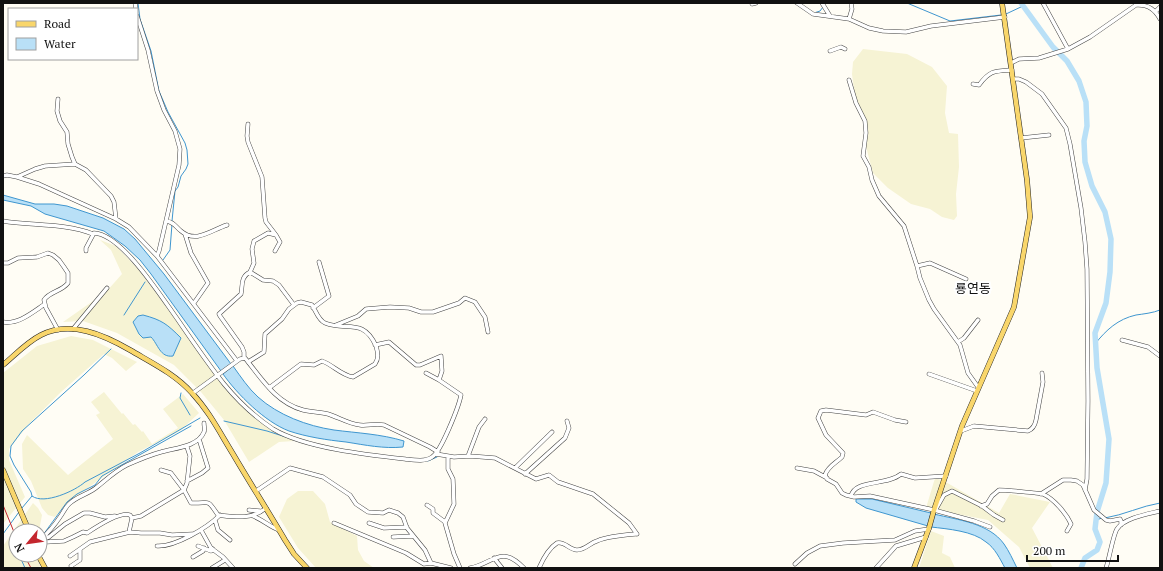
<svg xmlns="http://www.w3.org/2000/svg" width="1163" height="571" font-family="'PT Serif','Noto Sans KR',serif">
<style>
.farmland{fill:#f6f3d4}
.water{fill:#b9e0f7;stroke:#3f96cf}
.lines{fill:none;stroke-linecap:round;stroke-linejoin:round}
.stream{stroke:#3f96cf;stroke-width:1}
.river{stroke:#b9e0f7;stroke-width:5.5}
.minor-casing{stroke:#444;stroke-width:4.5}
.major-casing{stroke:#222;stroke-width:5.5}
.minor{stroke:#fff;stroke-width:3.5}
.major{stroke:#f9d66b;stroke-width:4.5}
.rail{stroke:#c4262e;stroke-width:1}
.labels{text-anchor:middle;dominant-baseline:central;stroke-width:4;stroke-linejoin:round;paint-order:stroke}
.quarter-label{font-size:13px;fill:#111;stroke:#fff}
</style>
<rect width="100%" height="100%" fill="#fffdf5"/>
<path class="farmland" d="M863 49 907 54 932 67 947 86 945 113 949 133 958 134 959 167 956 194 957 216 954 220 942 217 930 209 911 204 888 188 873 173 865 143 867 128 855 97 852 74 853 62Z
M100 240 116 246 140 271 202 356 248 410 265 426 294 441 279 442 249 462 224 420 201 392 174 365 117 333 83 321 63 322 106 292 122 274 111 250Z
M71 336 93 340 137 362 126 371 112 358 104 354 61 392 28 425 9 449V460L25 497 3 524V373L37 346Z
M104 392 122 414 123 413 133 425 135 424 142 432 143 431 152 444 178 428 163 409 183 394 199 413 180 431 138 452 82 492 66 504 55 517 48 515 42 508 31 481 23 469 22 444 27 435 68 475 113 439 96 415 100 413 91 402Z
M935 478 944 481 999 513 1010 494 1050 502 1032 528 1053 568H1030L1019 547 988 520 926 508Z
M298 491H313L325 504 330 522 357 536 358 550 364 561 374 568H316L298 548 279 517 287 499Z
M33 503 38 508 42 515 39 531H16V555H37L40 566 39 568H3V546Z
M931 531 944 536 942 553 950 557 955 568H919Z"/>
<path class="water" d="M3 195 35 204H54L67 206 103 218 124 229 135 239 164 274 231 364 221 371 151 274 140 260 125 246 104 231 97 229 45 214 31 206 3 200Z
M143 315C162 320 167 324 181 338L173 356C160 358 158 344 151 337L143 338 139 334 133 322 138 316Z
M233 366C241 377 248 388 258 397 278 415 307 426 334 430 357 433 381 434 404 441L403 447C384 449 365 445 346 442 327 440 307 437 289 431 265 422 237 394 223 374Z
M856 499H872L931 513 928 526 866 508 856 502Z
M934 514C958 520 989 523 1004 544 1009 551 1013 560 1017 568H1005C1000 559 995 548 986 542 973 531 948 529 931 527Z"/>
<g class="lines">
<path class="stream" d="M138 3 140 19 151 51 159 91 168 112 185 143 187 150 188 164 186 169 181 176 178 187 175 191 172 221
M907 3 950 21 1001 15
M814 13 820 11 823 7
M1006 14 1023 6
M163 260 170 250 172 224
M124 315 145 282
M1095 344C1106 330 1118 319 1136 315 1143 314 1153 313 1160 310
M181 393 180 398 190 415
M224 421 267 431 314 446
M428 461 437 457
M32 496 31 492 14 465 10 456 11 446 22 431 84 375 111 349
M22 508 32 496C44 505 75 491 85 482L140 453 200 418
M1105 518C1124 515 1141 506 1160 503
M1096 520 1102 518
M23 531H24
M3 534 19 512
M43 535 67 502 77 494 95 485 102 476 191 426
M21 559 25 568"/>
<path class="river" d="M1021 3 1053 47 1067 61 1079 81 1086 102 1087 126 1084 141 1085 162 1092 186 1105 212 1111 239 1110 272 1106 303 1095 333 1097 368 1109 439 1106 483 1097 512 1095 529 1100 542 1097 550 1085 558 1081 568"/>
<defs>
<path id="minor" d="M135 3 136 9
M797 3 813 14 849 19 869 28 883 31 906 32 931 26 1005 17
M822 3 830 16
M1043 3 1068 49
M752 4 756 3
M1156 11 1160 7
M137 16 148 50 157 91 164 110 175 131 180 149 179 165 159 251 157 256
M849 19 852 9 851 3
M830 51 841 47 845 49
M1011 63 1019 59 1039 58 1068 49 1090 37 1136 5C1148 4 1155 9 1160 19
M1013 79H1019L1026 82 1042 94 1066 128 1070 144 1081 208 1085 242 1087 269 1088 401 1087 479 1085 490
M849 80 856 103 865 121 866 133 863 156 869 167 872 180 879 196 904 226 917 266 920 278 929 300 934 309 960 345 968 373 978 387
M973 84 979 85C990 70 995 71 1012 70
M58 99 57 111 60 121 67 132 68 144 72 157 75 164 86 170 111 196 114 202 116 219
M248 124 247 136 248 142 262 177 265 218 266 222 276 235
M1021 138 1049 135
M3 176 7 175 17 177 39 184 116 219 129 227 157 256 237 361
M17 177 35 169 45 166 75 164
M3 221C32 226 65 223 93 234
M166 221C174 222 175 226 181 231 196 244 211 230 227 225
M185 234 191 253 208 283 194 303
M86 251V248L94 233C122 234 162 298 178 320 193 342 208 364 224 384 238 401 255 417 273 429 305 448 368 455 405 459 414 460 425 462 432 457 441 452 459 406 461 395L439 380 426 373
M3 263H8L18 258 37 257 48 253 53 255 59 260 64 267 68 273V283C61 292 50 291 44 300L46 308 58 330
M917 266 930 263 966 279
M250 272 263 280 273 281 279 285 294 305
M313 308 329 296 319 262
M3 322C18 325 33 312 45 304
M336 325 358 316 366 309 390 307 409 308 421 312H433L459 303 465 298 475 302 485 317 488 332
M73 329 107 288
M1122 340 1148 347 1160 356
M958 342 964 338 978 320
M375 345 389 342 416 365H420L441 356 442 371 439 380
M244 357V352L242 347 220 316 219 314 241 294C243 285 240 277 250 272L254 263 252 249 254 241 268 233 276 235 280 242 275 251
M248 362 264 352 265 334 282 319 289 309 297 303 301 302 312 305C316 311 318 320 325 323 346 332 363 317 376 346 378 353 379 358 375 364L353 377C341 375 333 365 322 361L314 365 301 364 269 388
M929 374 977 391
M193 393 240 359 245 358C261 378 276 403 303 410 311 412 320 412 328 414 338 417 349 424 360 425 368 426 376 423 384 425L430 447 438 452
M906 422 895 420 873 412 866 415 826 410 821 411 818 418 826 435 843 453 842 457C836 463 828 466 825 475L827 479 836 484 842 493 846 495 854 497 870 496 934 510 974 521 990 527
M961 431 974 426 1028 431C1033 429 1035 425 1036 420L1043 382 1042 373
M187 447 190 456 187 483 184 490 191 503C210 504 206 497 218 515 235 517 252 520 266 508
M436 454 454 457 470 456 495 458 536 479 549 475 558 482 593 494 629 523 637 534
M448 456V469L453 479 454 504 445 523 454 554 460 568
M468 456 479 427 485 419
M515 468 552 432
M797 468 814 471 827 478
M525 474 565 438 569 428 567 421
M187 481 202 473 208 468 199 439
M256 491 290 468 323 477 350 495 356 504 368 512 383 513 389 510 398 513 403 517 407 528 425 550 431 563
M1041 494 1063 480H1071L1077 481 1083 485 1094 510 1106 520 1110 521 1120 519 1121 521V525
M851 496C855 479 887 486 901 474L915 478 946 476
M427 505 433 509V513L445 522
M981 506 987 504 992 496 999 490C1004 490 1039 493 1043 494 1054 499 1066 513 1071 524L1067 531
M936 509 944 495 952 491 982 506 994 515 1003 520
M249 510 260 511
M253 516C263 520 270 527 279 530
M215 520 218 530 230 540
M334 523 406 553 424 564 431 563 451 568
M369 523 384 528 407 527
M201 530 211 548 223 557 233 568
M129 532 132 518 141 516 184 490 171 473 161 470
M393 537 413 536
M40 540C48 533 54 526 60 517 63 513 65 508 69 504 77 496 89 494 97 487 107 479 115 471 127 465 138 460 150 455 161 452 174 448 198 447 204 432 205 430 204 426 204 423
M40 540 49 537 65 524 84 513H90L105 517 115 516
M40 541 46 542 64 541 73 537 83 532 87 533C96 527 120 511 130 515L132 518
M157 546C175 547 207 528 220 515
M198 546 211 551 213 549
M70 556 90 542 130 532 141 533H160L172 535 193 534
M193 557 203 551 204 548
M494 558 502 568
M795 564 807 553 820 546 843 543 895 540 915 531 929 529
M71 566 80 560V550
M212 568 225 560
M470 568C495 563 500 544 524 568
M539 568C543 559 549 548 557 543 565 541 569 550 577 550 585 550 590 543 597 541 609 536 624 535 637 534
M876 568 896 546 926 537
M1106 568C1109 560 1113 535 1117 529 1124 518 1148 514 1160 511"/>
<path id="major" d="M3 365C15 355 27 342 41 335 71 320 104 335 130 350 152 363 175 374 192 393 209 411 220 433 233 454 250 483 268 511 285 540L294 554 307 568
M3 470 29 531
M38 555 45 568
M914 568 929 528 934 510 962 426 1014 307 1030 217 1027 180 1002 3"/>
</defs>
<use href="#minor" class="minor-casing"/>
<use href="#major" class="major-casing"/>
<use href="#minor" class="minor"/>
<use href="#major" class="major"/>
<path class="rail" d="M3 505 16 537
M24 555 31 568"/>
</g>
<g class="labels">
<g class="quarter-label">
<text x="973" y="288">룡연동</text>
</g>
</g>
<rect width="1163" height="571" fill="none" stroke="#111111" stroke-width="8"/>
<rect x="8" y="8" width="130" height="52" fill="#ffffff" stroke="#a0a0a0"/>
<rect x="16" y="21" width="20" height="6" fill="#f9d66b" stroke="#a0a0a0"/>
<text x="44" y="28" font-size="12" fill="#111111">Road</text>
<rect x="16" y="38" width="20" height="12" fill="#b9e0f7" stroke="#a0a0a0"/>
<text x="44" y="48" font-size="12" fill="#111111">Water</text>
<g transform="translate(28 543) rotate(241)"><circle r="19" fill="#ffffff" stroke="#a0a0a0"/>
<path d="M0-3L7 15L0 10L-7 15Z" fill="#c4262e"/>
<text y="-6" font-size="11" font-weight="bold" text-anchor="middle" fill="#111111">N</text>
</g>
<path d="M1027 555v6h91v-6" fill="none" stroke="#111111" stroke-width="2"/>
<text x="1033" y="555" font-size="12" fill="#111111" stroke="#ffffff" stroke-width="3" paint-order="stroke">200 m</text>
</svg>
